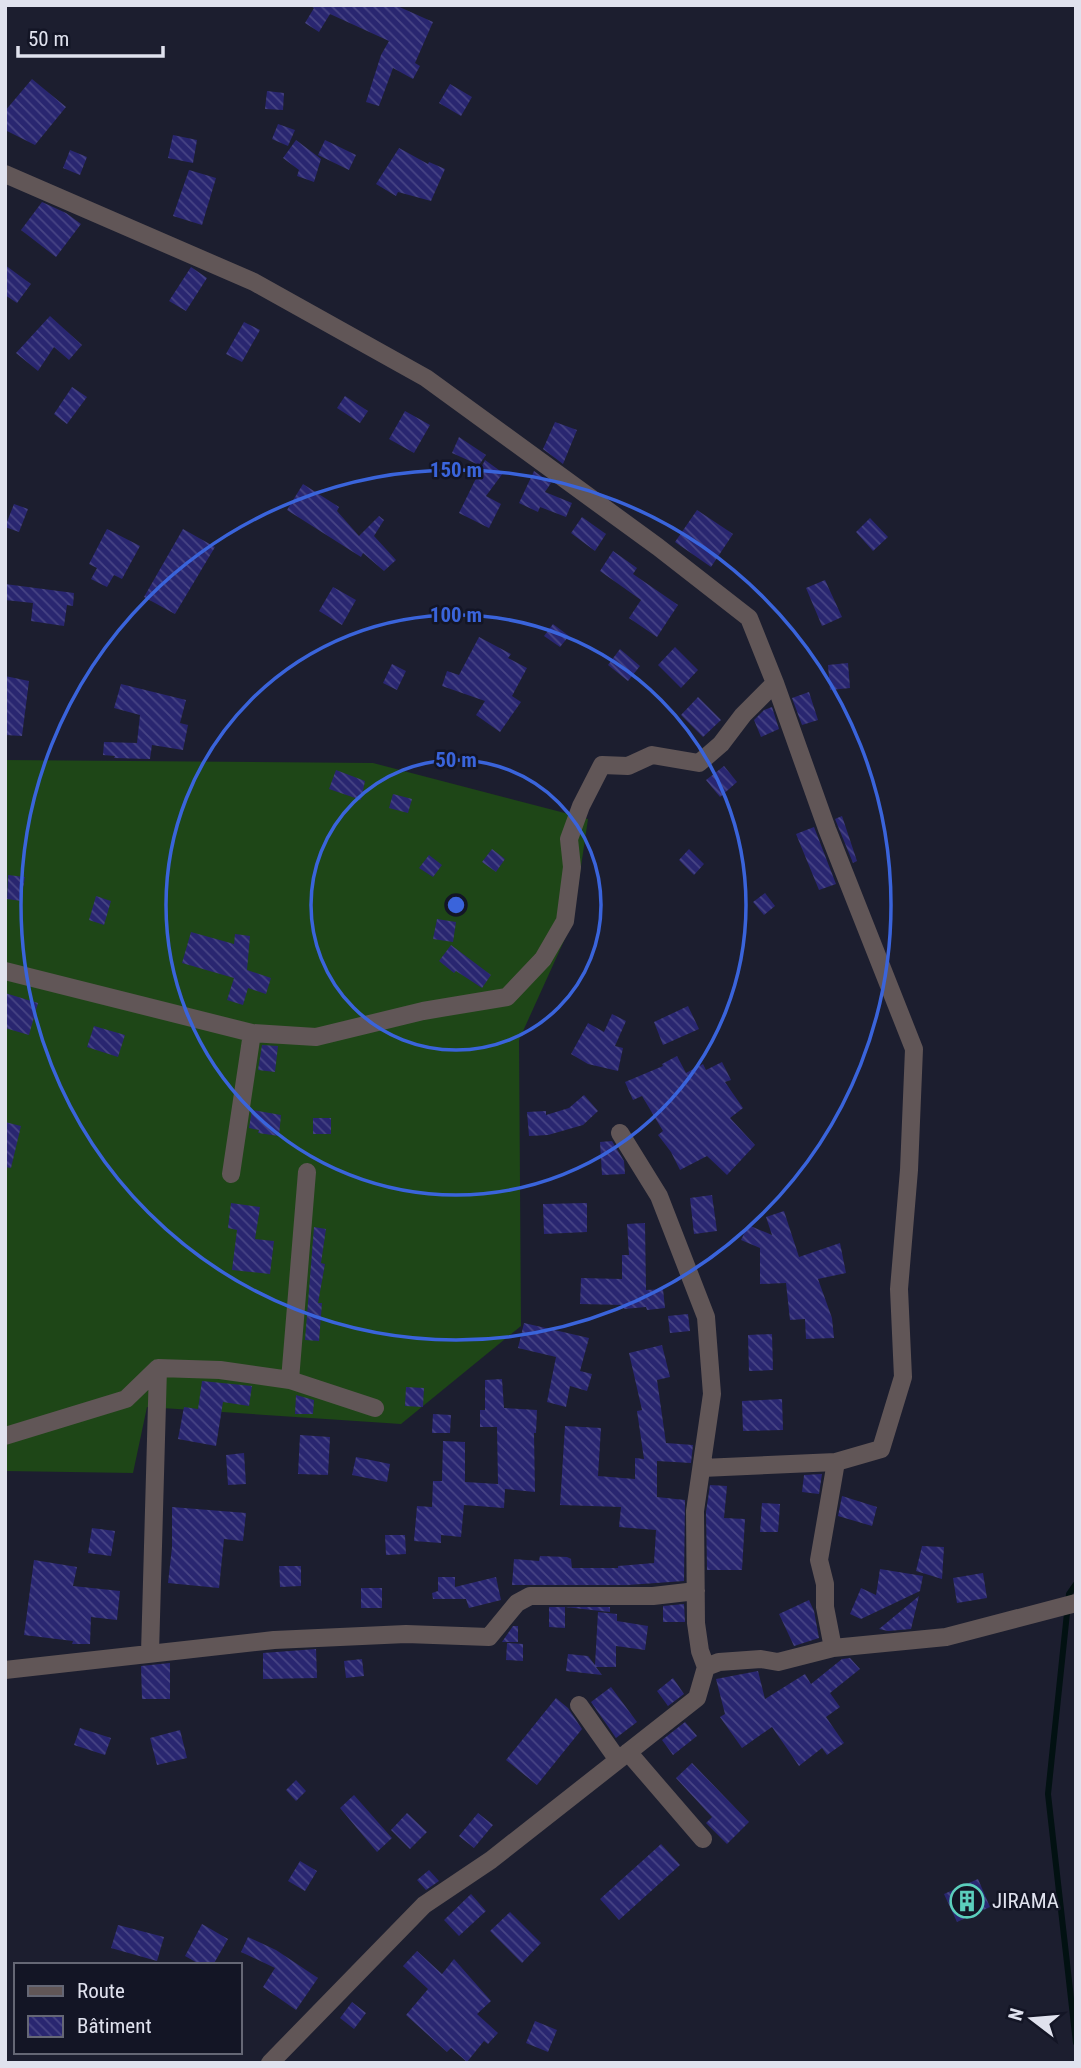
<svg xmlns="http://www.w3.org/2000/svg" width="1081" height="2068" font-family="'Roboto Condensed',sans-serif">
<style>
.grass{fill:#1e4617}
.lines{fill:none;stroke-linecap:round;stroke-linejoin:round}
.stream{stroke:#021112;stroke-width:6}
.building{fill:url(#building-back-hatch)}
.minor{stroke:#615657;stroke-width:18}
.ring{fill:none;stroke:#3a64db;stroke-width:3.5}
.labels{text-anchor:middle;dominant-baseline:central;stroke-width:5;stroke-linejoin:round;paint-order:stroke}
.poi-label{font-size:21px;fill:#e0e2ee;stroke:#131525;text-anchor:start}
.centre{fill:#3a64db;stroke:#131525;stroke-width:3.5}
.ring-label{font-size:21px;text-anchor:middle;font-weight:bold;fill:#3a64db;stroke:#131525;stroke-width:5;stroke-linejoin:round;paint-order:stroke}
</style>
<defs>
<pattern id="building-back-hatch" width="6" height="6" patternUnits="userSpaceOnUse" patternTransform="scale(1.75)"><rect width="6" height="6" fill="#292670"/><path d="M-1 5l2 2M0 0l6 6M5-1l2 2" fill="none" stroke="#484585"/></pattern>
</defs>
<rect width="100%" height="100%" fill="#1c1e2f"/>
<path class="grass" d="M5 760 373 763 588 819 573 921 519 1040 521 1326 401 1424 147 1407 133 1473 5 1471Z"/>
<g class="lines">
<path class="stream" d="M1076 1584 1069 1594 1048 1794 1076 2043"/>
</g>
<path class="building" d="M309 5H395L433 22 415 63 420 66 413 79 393 68 379 106 366 102 381 55 389 41 330 14 319 32 305 23 314 8Z
M32 79 66 107 35 145 5 130V111Z
M450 84 472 97 461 116 439 103Z
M267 91 284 93 283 110 265 109Z
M278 124 295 130 288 146 272 139Z
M173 135 197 140 193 163 168 158Z
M296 140 321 159 314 182 297 176 299 170 283 158Z
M325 140 356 155 349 170 318 155Z
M399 148 428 164 429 162 445 169 431 201 398 192 396 196 376 184Z
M70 150 87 157 80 175 63 168Z
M189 170 216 178 202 225 173 216Z
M42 202 66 213 81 224 56 257 21 230Z
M5 265 31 284 17 303 5 295Z
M191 267 207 278 186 311 169 301Z
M50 316 82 345 69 360 54 347 38 371 16 353Z
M244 322 260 330 242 362 226 354Z
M72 387 87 397 67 424 54 414Z
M345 396 368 411 360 423 337 408Z
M405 411 430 425 414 453 389 439Z
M555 422 577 430 563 464 543 449Z
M459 437 486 455 479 465 452 453Z
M485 460 503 473 486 496 501 504 489 528 459 513Z
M534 471 551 483 545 492 572 503 566 517 540 507 538 512 519 503Z
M303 484 339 507 337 511 359 536 379 516 384 520 374 536 396 560 384 571 363 553 361 557 287 510Z
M14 504 28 509 19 532 5 527Z
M697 510 733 534 711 567 675 542Z
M582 517 606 534 595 551 571 533Z
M870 518 888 537 873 551 856 532Z
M107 529 140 546 122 579 114 575 107 587 91 579 97 568 89 564Z
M183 529 215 547 175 614 144 597Z
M613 551 637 568 633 574 678 605 657 637 629 618 641 600 600 571Z
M825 580 842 617 822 626 806 588Z
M5 584 74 593 73 606 67 605 64 626 31 621 33 603 5 600Z
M333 587 356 600 342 625 319 611Z
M553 624 569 636 560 647 544 636Z
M479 637 511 654 508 658 527 668 512 696 521 702 500 732 476 715 485 701 442 686 447 671 459 675Z
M675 647 698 670 681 688 658 665Z
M620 649 640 666 628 681 608 665Z
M848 663 850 688 830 690 828 665Z
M392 664 406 671 397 690 383 683Z
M5 676 29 681 22 736 5 735Z
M121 684 186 700 180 723 188 725 183 750 152 745 150 759 114 758 115 756 103 755 104 742 137 743 140 715 114 708Z
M809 692 818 720 802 725 792 698Z
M698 697 721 720 703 737 681 715Z
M772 707 779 729 761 737 754 720 764 710Z
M724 766 737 782 720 797 706 780Z
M336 770 365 781 361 800 329 789Z
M393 794 412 799 408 813 389 808Z
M842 816 857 861 853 863 835 819Z
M814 827 836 884 819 890 796 834Z
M492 849 505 859 496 872 482 862Z
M689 849 704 864 694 875 679 860Z
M429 855 442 865 433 877 419 868Z
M8 875 25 877 21 901 7 899Z
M765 893 775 906 764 915 753 902Z
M96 896 111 901 104 925 89 920Z
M437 919 456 922 453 942 433 939Z
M191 932 234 944 235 934 250 936 247 970 271 978 266 994 248 988 243 1005 227 1000 234 978 182 963Z
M451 945 491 975 482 988 456 971 454 973 439 961Z
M5 993 38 1003 29 1035 5 1028Z
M688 1006 699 1029 663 1045 654 1022Z
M612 1014 626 1021 615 1046 623 1048 618 1071 588 1064 571 1054 588 1023 604 1032Z
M94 1026 125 1035 118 1057 87 1047Z
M262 1045 278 1046 275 1072 258 1070Z
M677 1056 686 1073 703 1064 706 1070 722 1062 731 1080 725 1082 743 1108 730 1118 755 1145 727 1175 707 1156 680 1170 671 1152 658 1135 663 1131 642 1096 633 1100 625 1082 663 1066 662 1064Z
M584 1095 598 1111 583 1125 548 1135 529 1136 527 1112 546 1111V1115L569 1108Z
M252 1110 281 1115 279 1136 258 1133 259 1130 249 1128Z
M313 1118H331V1134H313Z
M5 1122 21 1126 11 1168 5 1167Z
M612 1141 624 1161 625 1174 602 1175 600 1142Z
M712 1195 717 1231 694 1234 690 1198Z
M231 1203 260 1207 255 1239 274 1241 270 1274 232 1270 237 1230 228 1228Z
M587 1203V1232L544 1234 543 1204Z
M784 1211 799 1257 840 1243 846 1273 818 1279 832 1318 834 1338 806 1339 805 1319 790 1320 786 1283 760 1284V1248L741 1240 748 1225 772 1235 766 1217Z
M645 1223 646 1290 663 1289 665 1308 647 1310 646 1307 624 1309V1305L580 1304 581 1278 622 1279V1255H629L627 1224Z
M314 1227 326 1229 321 1263 325 1264 318 1303H322L319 1341 305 1340Z
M688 1314 690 1331 670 1333 668 1316Z
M524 1323 589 1338 580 1371 592 1374 587 1391 570 1386 566 1407 547 1402 556 1357 518 1348Z
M772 1334 773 1370 749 1371 748 1335Z
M662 1345 670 1377 657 1380 666 1443 693 1445 691 1463 657 1461V1497L685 1500 684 1581 628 1585H512L514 1559 539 1561 540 1556 567 1557 571 1559 572 1568H618V1566L654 1563 656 1530 619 1527 621 1507 560 1505 565 1426 601 1428 598 1476 635 1479V1458L644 1459 637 1411 642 1410 629 1353Z
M502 1379 504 1408 537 1410 536 1433H534L535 1492 505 1489 504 1508 464 1505 461 1537 441 1535V1543L414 1541 417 1506 432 1507 433 1481H442L443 1441 465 1442V1482L498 1484 497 1427H480V1410H485V1380Z
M202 1381 252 1386 249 1406 223 1402 216 1446 178 1439 184 1407 198 1409Z
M406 1387 424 1388 423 1407 405 1406Z
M296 1395 314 1400 313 1414H295Z
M782 1399 783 1430 743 1431 742 1401Z
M433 1414 451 1415 450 1433H432Z
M300 1435 330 1437 328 1475 298 1474Z
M244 1453 246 1484 228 1485 226 1455Z
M356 1457 390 1464 387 1482 352 1475Z
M822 1474 819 1494 802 1492 804 1475Z
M710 1485 727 1486 724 1518 745 1519 742 1570H707L706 1512Z
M842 1496 877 1507 872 1526 838 1516Z
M762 1503 780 1504 778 1532H760Z
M172 1507 246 1513 243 1541 224 1539 219 1588 168 1583 172 1547Z
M92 1528 115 1531 111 1556 88 1553Z
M385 1535H405L406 1554 386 1555Z
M922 1546 944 1547 942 1579 916 1571Z
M34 1560 77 1567 73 1586 120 1591 117 1620 91 1617 90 1644H72L73 1641 24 1635Z
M279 1566H301V1586L280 1587Z
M880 1569 923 1576 920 1591 861 1619 850 1614 861 1588 876 1595Z
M983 1573 987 1598 957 1603 953 1578Z
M438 1577H455V1587L496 1577 501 1600 469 1608 466 1599H433L432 1593 438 1591Z
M361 1588H382V1608H361Z
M919 1596 911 1629 888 1631 879 1629Z
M809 1600 814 1611 819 1638 794 1646 779 1614Z
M684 1604 685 1622H663V1606Z
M549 1607H610V1612L565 1607V1628L549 1627Z
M598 1612 617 1614V1621L648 1626 645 1650 616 1646V1667H596L602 1675 566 1671 568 1654 588 1656 595 1665Z
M513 1626H518V1642H502Z
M507 1643 523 1644V1661L506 1660Z
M316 1649 317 1678 263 1679V1653Z
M850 1658 860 1669 830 1693 840 1707 826 1717 844 1743 827 1755 822 1748 799 1766 772 1727 742 1748 720 1717 725 1714 716 1679 758 1671 765 1699 805 1674 811 1684 842 1659Z
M362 1659 364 1676 346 1678 344 1661Z
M170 1663V1699H142L141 1666Z
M673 1678 684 1694 668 1706 657 1691Z
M611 1687 637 1722 616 1738 591 1702Z
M556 1698 568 1708 582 1729 537 1785 506 1760Z
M685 1722 697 1736 673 1755 662 1740Z
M80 1728 111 1738 105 1755 74 1745Z
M180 1730 187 1758 157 1765 150 1738Z
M692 1763 749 1822 727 1844 706 1823 712 1817 676 1778Z
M296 1780 306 1791 296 1801 286 1790Z
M354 1795 392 1838 377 1852 340 1808Z
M407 1813 427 1832 410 1849 391 1830Z
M478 1813 493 1825 474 1848 459 1836Z
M661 1844 680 1865 619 1920 600 1899Z
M300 1861 317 1871 305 1891 288 1881Z
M429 1870 439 1881 426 1890 417 1880Z
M978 1879 990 1907 957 1922 944 1894Z
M471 1894 486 1911 459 1936 444 1920Z
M510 1912 541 1943 522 1963 490 1931Z
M202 1924 228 1939 213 1965H201L185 1956Z
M118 1925 164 1937 157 1961 111 1948Z
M248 1937 276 1950 318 1978 296 2010 263 1987 275 1968 241 1952Z
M417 1951 442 1974 454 1959 491 2001 477 2014 498 2033 488 2044 484 2041 467 2062 451 2048 447 2052 406 2015 428 1989 403 1966Z
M352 2002 366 2013 354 2029 340 2018Z
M535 2021 557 2030 548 2052 526 2043Z"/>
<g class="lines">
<path class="minor" d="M5 174 254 282 426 378 658 547 749 618 775 683 827 829 914 1049 909 1170 899 1289 903 1377 881 1449 836 1462 819 1560 825 1584V1607L833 1648
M5 971 252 1033 231 1174
M252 1033 316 1037 423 1011 507 997 543 959 565 921 572 867 569 839 581 806 602 765 628 766 652 755 699 763 721 744 743 715 775 683
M620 1133 659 1196 706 1317 712 1394 695 1511 696 1623 700 1651 706 1667
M290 1380 307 1172
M5 1436 126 1399 158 1368 220 1370 290 1380 375 1408
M702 1468 836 1462
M150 1653 158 1368
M5 1670 274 1640 406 1634 489 1637 517 1603 530 1596H653L696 1591
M579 1705 618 1760
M628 1752 703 1839
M270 2063 424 1905 491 1860 697 1698 706 1667 719 1662 761 1659 778 1662 833 1648 946 1637 1076 1603"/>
</g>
<g class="ring">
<circle cx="456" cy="905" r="145"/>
<circle cx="456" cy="905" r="290"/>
<circle cx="456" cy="905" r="435"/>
</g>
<defs>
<symbol id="building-ring" viewBox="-11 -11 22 22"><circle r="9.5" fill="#131525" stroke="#5bcebc" stroke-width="1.5"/><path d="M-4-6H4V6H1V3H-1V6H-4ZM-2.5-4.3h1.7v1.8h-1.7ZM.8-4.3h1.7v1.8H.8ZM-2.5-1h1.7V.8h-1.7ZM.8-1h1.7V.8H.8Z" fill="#5bcebc"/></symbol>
</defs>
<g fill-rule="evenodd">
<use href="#building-ring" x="948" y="1882" width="38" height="38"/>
</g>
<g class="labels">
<g class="poi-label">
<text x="992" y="1901">JIRAMA</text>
</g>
</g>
<circle cx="456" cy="905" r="10" class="centre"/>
<g class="ring-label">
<text x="456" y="477">150 m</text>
<text x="456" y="622">100 m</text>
<text x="456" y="767">50 m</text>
</g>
<rect width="1081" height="2068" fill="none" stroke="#e0e2ee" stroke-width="14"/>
<rect x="14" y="1963" width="228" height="91" fill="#131525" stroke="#656775" stroke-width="2"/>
<rect x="28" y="1986" width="35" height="10" fill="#615657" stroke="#656775" stroke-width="2"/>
<text x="77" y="1998" font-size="21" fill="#e0e2ee">Route</text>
<rect x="28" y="2016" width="35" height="21" fill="url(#building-back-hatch)" stroke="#656775" stroke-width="2"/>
<text x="77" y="2033" font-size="21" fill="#e0e2ee">Bâtiment</text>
<g transform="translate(1032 2019) rotate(286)" stroke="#131525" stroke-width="5" paint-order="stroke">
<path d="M0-5L12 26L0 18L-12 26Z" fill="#e0e2ee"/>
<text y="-10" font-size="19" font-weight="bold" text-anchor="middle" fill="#e0e2ee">N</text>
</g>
<path d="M18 46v10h145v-10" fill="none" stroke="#e0e2ee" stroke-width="3.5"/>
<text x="28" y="46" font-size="21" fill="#e0e2ee" stroke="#131525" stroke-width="5" paint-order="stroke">50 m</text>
</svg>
